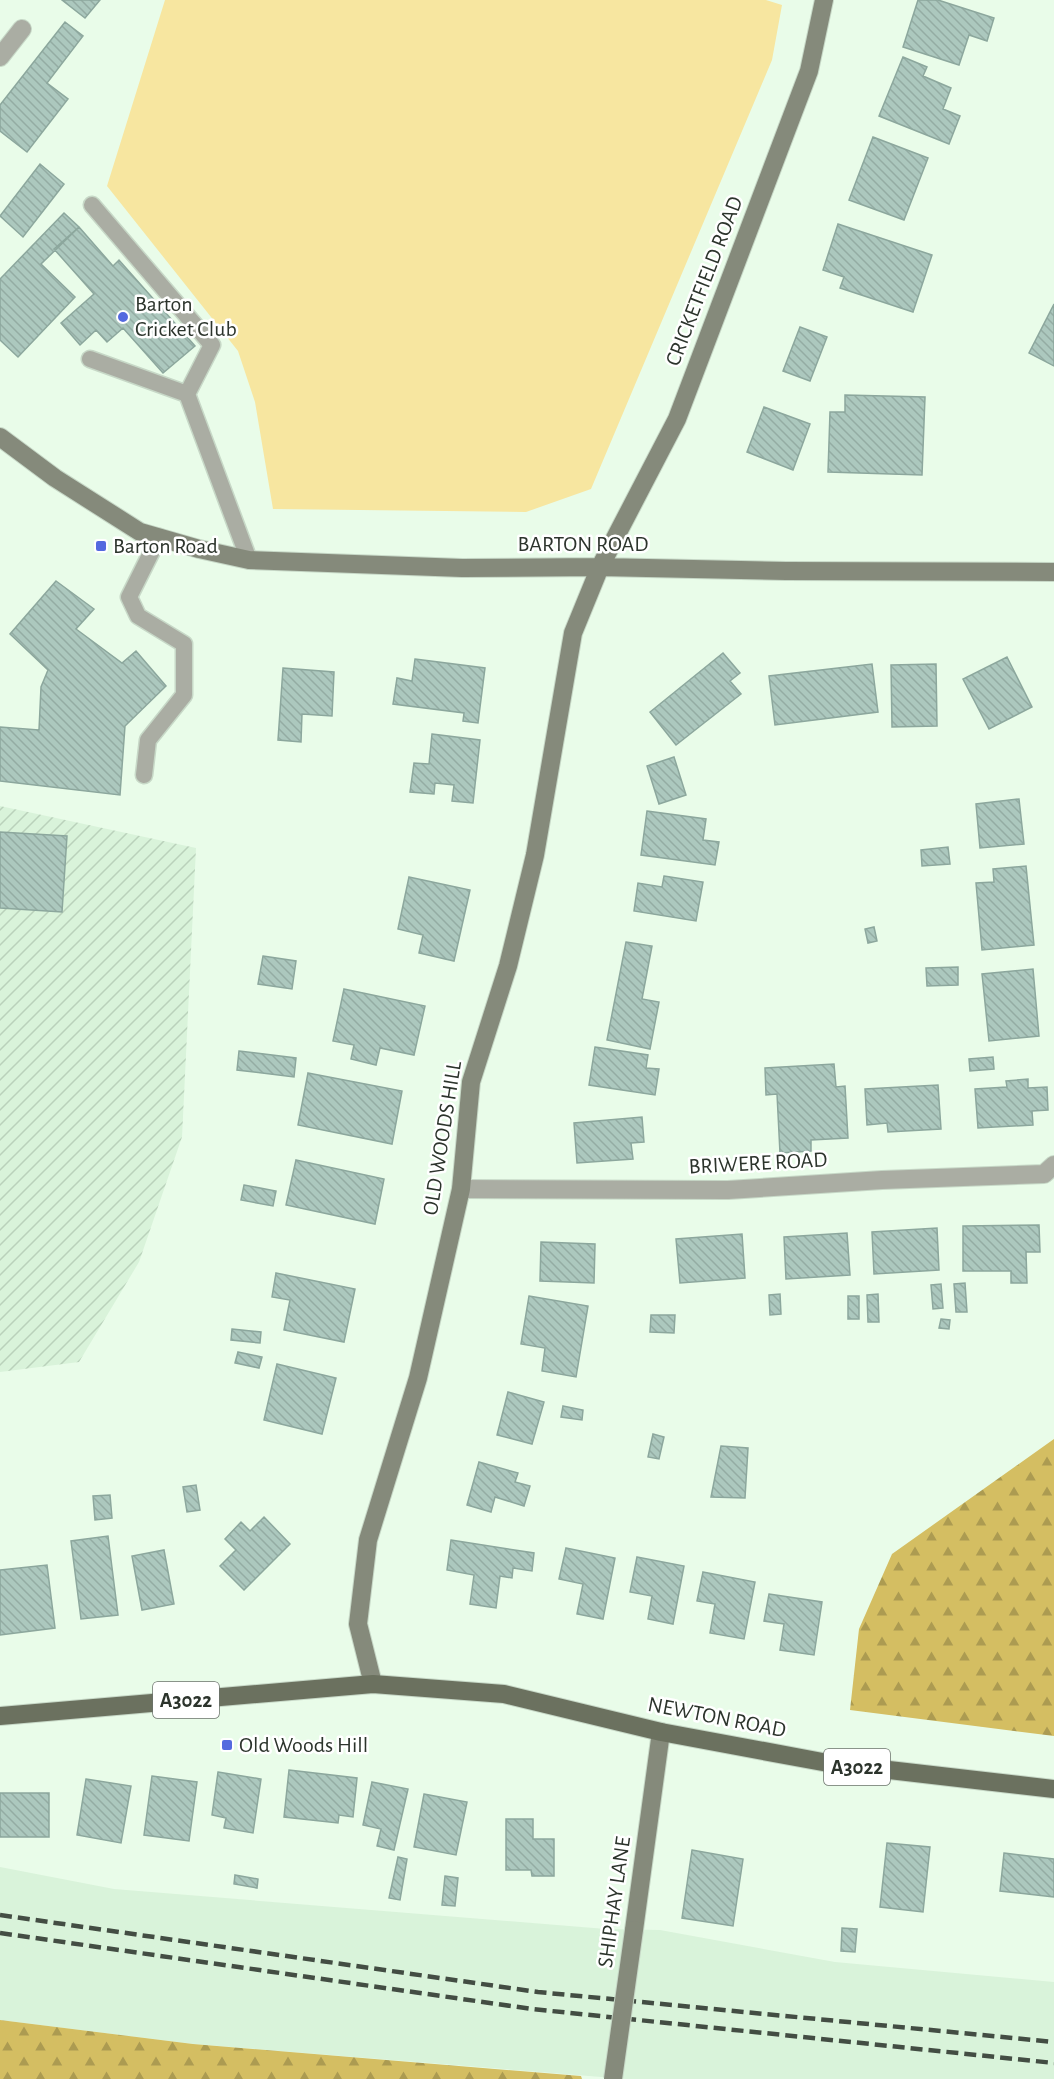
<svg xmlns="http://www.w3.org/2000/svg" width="1054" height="2079" font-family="'Alegreya Sans',sans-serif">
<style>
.built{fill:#d9f3da}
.industrial{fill:url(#industrial-furrows)}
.forest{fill:url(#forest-firs)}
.garden{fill:#f7e6a0}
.building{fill:url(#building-back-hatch);stroke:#8ca79d;stroke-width:1.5}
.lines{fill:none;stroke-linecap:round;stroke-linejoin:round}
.lane-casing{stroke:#c7d8c7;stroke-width:19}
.street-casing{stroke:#c7d8c7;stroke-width:20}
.secondary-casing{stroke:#c7d8c7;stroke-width:20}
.primary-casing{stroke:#c7d8c7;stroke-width:20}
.lane{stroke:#aaada3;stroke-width:16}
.street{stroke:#aaada3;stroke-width:18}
.secondary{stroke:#858a7b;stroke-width:18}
.primary{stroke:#6b715f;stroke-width:18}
.rail{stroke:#434d43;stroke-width:4.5;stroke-dasharray:12 6;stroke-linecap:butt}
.secondary-bridge-casing{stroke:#c7d8c7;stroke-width:20;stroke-linecap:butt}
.secondary-bridge{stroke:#858a7b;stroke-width:18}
.poi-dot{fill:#5469df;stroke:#fff;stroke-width:2}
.labels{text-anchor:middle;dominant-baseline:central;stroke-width:5;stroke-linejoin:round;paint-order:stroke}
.shield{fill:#fff;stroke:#6b716b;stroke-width:1.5}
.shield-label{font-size:21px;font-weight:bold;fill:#2c342c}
.street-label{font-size:22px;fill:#2c342c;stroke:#fff}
.poi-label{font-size:22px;fill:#2c342c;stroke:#fff;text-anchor:start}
</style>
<defs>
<pattern id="industrial-furrows" width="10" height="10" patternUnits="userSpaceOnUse" patternTransform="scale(1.5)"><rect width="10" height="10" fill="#d9f3da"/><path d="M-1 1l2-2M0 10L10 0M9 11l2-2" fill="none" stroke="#bad1bb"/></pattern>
<pattern id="forest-firs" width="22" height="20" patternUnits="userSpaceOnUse" patternTransform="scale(1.5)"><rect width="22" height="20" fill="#d4be62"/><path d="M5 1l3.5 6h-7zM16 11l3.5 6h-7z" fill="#ac9b51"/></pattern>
<pattern id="building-back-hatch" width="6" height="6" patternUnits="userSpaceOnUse" patternTransform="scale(1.5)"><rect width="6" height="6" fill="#acc8be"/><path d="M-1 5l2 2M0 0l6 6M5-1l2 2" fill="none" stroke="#94aca3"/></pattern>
</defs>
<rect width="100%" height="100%" fill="#e9fce9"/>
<path class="built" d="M0 1867 114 1889 606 1929 660 1930 835 1962 1054 1982V2079H626L193 2044 0 2020Z"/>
<path class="industrial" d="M0 806 196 848 182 1137 139 1262 79 1362 0 1372Z"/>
<path class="forest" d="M1054 1439V1736L850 1710 859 1629 892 1554Z
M0 2020 193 2044 581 2076 582 2079H0Z"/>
<path class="garden" d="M165 0H766L782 5 772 60 591 489 526 512 273 509 255 402 238 351 107 186Z"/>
<path class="building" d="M62 0H100L85 18Z
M918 0H938L994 18 987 41 969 35 959 65 903 47Z
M65 22 83 36 47 83 68 99 27 152 0 131V105Z
M903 57 927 67 923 76 951 88 943 109 960 116 949 144 879 116Z
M873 137 928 158 904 220 849 200Z
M40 164 64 184 23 237 0 216Z
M64 213 79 227 41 264 75 297 18 357 0 340V279Z
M838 224 932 255 913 312 840 288 844 277 823 270Z
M79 227 113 266 119 260 195 346 163 373 123 328 107 342 96 330 80 345 61 323 94 294 54 249Z
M1054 304V366L1029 353Z
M800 327 827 337 810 381 783 371Z
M845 395 925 397 922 475 828 472 830 412H845Z
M764 407 810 424 793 470 747 452Z
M56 581 94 609 76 629 122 663 136 651 166 686 125 726 120 795 0 781V727L39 730 41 687 48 670 10 634Z
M723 653 740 673 730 681 741 694 676 745 650 712Z
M1007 657 1032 707 989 729 963 679Z
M415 659 485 668 478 723 463 721 464 713 393 704 397 678 412 681Z
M872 664 878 712 775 725 769 676Z
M936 664 937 726 892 727 891 665Z
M283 668 334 672 332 716 302 714 301 742 278 740Z
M432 734 480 740 473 803 452 801 454 785 435 783 434 794 410 792 414 763 429 764Z
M674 757 686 795 659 804 647 766Z
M1019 799 1024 844 980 848 976 804Z
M647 811 706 819 703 840 719 842 715 865 641 855Z
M0 832 67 836 62 912 0 908Z
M948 847 950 864 922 866 921 850Z
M1026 866 1034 945 982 950 976 883 994 882 993 869Z
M664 876 703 882 696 921 634 911 638 883 662 887Z
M409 877 470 890 454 961 419 953 423 935 398 929Z
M874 927 877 941 868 943 865 929Z
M626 942 652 946 642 999 659 1002 650 1049 607 1040Z
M263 956 296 961 292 989 258 984Z
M958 967V985L927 986 926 968Z
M1033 969 1039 1036 989 1041 982 974Z
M344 989 425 1006 414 1055 380 1048 376 1065 351 1059 354 1045 333 1041Z
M595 1047 648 1055 646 1068 659 1069 655 1095 589 1085Z
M239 1051 296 1058 294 1077 237 1070Z
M993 1057 994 1069 970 1071 969 1059Z
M834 1064 836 1087 845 1086 848 1138 811 1140V1151L780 1153 777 1094 766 1095 765 1068Z
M308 1073 402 1091 392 1144 298 1125Z
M1028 1079V1088L1047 1087 1048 1110 1032 1111 1033 1125 978 1128 975 1089 1007 1087 1006 1081Z
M938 1085 941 1129 888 1132 887 1123 867 1125 865 1089Z
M642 1117 644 1142 631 1143 633 1159 577 1163 574 1123Z
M296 1160 384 1179 375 1224 286 1205Z
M244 1185 276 1191 273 1206 241 1200Z
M1039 1225 1040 1252H1026L1027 1283H1011V1271H963V1226Z
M937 1228 939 1270 874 1274 872 1232Z
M847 1233 850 1275 786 1279 784 1237Z
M742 1234 745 1278 680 1283 676 1239Z
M541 1242 595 1244 594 1283 540 1281Z
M276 1273 355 1289 344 1342 284 1330 290 1300 272 1297Z
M965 1283 967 1312H956L954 1284Z
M941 1284 943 1308 933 1309 931 1285Z
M780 1294 781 1314 770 1315 769 1295Z
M878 1294 879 1322H868L867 1295Z
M529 1296 588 1306 576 1377 542 1371 545 1348 521 1344Z
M848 1296H859V1319H848Z
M651 1315H675L674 1333 650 1332Z
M941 1319 950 1320 949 1329 939 1328Z
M232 1329 261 1332 260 1343 231 1340Z
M238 1352 262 1357 259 1368 235 1363Z
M277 1364 336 1378 322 1434 264 1420Z
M508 1392 544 1402 532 1444 497 1435Z
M563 1406 583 1410 582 1420 561 1417Z
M653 1434 664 1437 659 1459 648 1457Z
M721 1446 748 1448 745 1498 711 1497Z
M479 1462 518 1473 515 1482 530 1486 524 1506 495 1497 491 1512 467 1505Z
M196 1485 200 1510 187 1512 183 1487Z
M110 1495 112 1518 95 1520 93 1496Z
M264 1517 290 1544 244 1590 220 1566 236 1550 225 1539 241 1522 250 1531Z
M108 1536 118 1615 81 1619 71 1541Z
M451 1540 534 1553 532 1571 513 1568 512 1578 500 1576 496 1608 470 1604 474 1575 447 1570Z
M566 1548 615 1558 603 1619 577 1614 583 1584 559 1579Z
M164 1550 174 1604 142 1610 132 1556Z
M637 1557 684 1566 673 1624 648 1619 652 1596 630 1592Z
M47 1565 55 1628 0 1635V1570Z
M703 1572 755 1582 744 1639 710 1633 715 1604 697 1601Z
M769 1594 822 1602 814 1655 780 1650 784 1624 764 1621Z
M289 1770 357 1778 353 1817 339 1815 338 1823 284 1817Z
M218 1772 261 1779 253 1833 224 1828 226 1818 212 1815Z
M152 1776 197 1782 189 1841 144 1835Z
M86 1779 131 1786 121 1843 77 1835Z
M372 1782 408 1789 394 1850 377 1846 381 1829 363 1825Z
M0 1793H49V1837H0Z
M424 1794 467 1802 456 1855 414 1847Z
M506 1819H533V1839H554V1876H532L531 1870H506Z
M887 1843 930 1847 923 1912 880 1907Z
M692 1850 743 1859 733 1926 682 1918Z
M1004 1853 1054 1859V1897L1000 1891Z
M398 1857 407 1859 400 1900 389 1898Z
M235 1875 258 1879 257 1888 234 1884Z
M445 1876 458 1878 455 1906 442 1905Z
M842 1928 857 1929 855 1952 841 1951Z"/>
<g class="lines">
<defs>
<path id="lane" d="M92 205 212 345 187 394 249 560
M90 359 187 394
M144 775 148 740 184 695V644L138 616 129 597 159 537"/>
<path id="street" d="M0 57 22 29
M461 1189 728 1190 882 1180 1044 1174 1054 1165"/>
<path id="secondary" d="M0 437 55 478 140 532 199 549 249 560 462 568 600 567 786 571 1054 572
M373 1684 358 1624 368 1540 418 1378 461 1189 471 1082 508 966 535 855 573 633 600 567 677 419 809 71 824 0
M634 1930 661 1732"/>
<path id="primary" d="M0 1716 373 1684 504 1694 661 1732 828 1763 1054 1789"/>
</defs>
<use href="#lane" class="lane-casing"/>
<use href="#street" class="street-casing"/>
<use href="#secondary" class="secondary-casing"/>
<use href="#primary" class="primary-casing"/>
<use href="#lane" class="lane"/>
<use href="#street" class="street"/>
<use href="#secondary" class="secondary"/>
<use href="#primary" class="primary"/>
<path class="rail" d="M0 1915 538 1992 1054 2042
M0 1933 532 2009 1054 2063"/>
<defs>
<path id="secondary-bridge" d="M613 2079 634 1930"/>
</defs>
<use href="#secondary-bridge" class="secondary-bridge-casing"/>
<use href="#secondary-bridge" class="secondary-bridge"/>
</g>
<g class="poi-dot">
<circle cx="123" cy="317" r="6"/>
<rect x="95" y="540" width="12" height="12" rx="3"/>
<rect x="221" y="1739" width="12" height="12" rx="3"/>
</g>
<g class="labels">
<g class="shield">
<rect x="153" y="1682" width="66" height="36" rx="4.5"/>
<rect x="824" y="1749" width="66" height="36" rx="4.5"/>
</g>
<g class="shield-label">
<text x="186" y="1700">A3022</text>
<text x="857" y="1767">A3022</text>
</g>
<g class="street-label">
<text transform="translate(704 281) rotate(-69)">CRICKETFIELD ROAD</text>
<text x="583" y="544">BARTON ROAD</text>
<text transform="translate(442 1138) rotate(-81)">OLD WOODS HILL</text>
<text transform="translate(758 1163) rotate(-3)">BRIWERE ROAD</text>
<text transform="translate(717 1717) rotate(11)">NEWTON ROAD</text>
<text transform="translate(614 1902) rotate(-82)">SHIPHAY LANE</text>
</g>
<g class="poi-label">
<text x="135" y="304">Barton<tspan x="135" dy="25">Cricket Club</tspan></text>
<text x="113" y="546">Barton Road</text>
<text x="239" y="1745">Old Woods Hill</text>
</g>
</g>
</svg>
